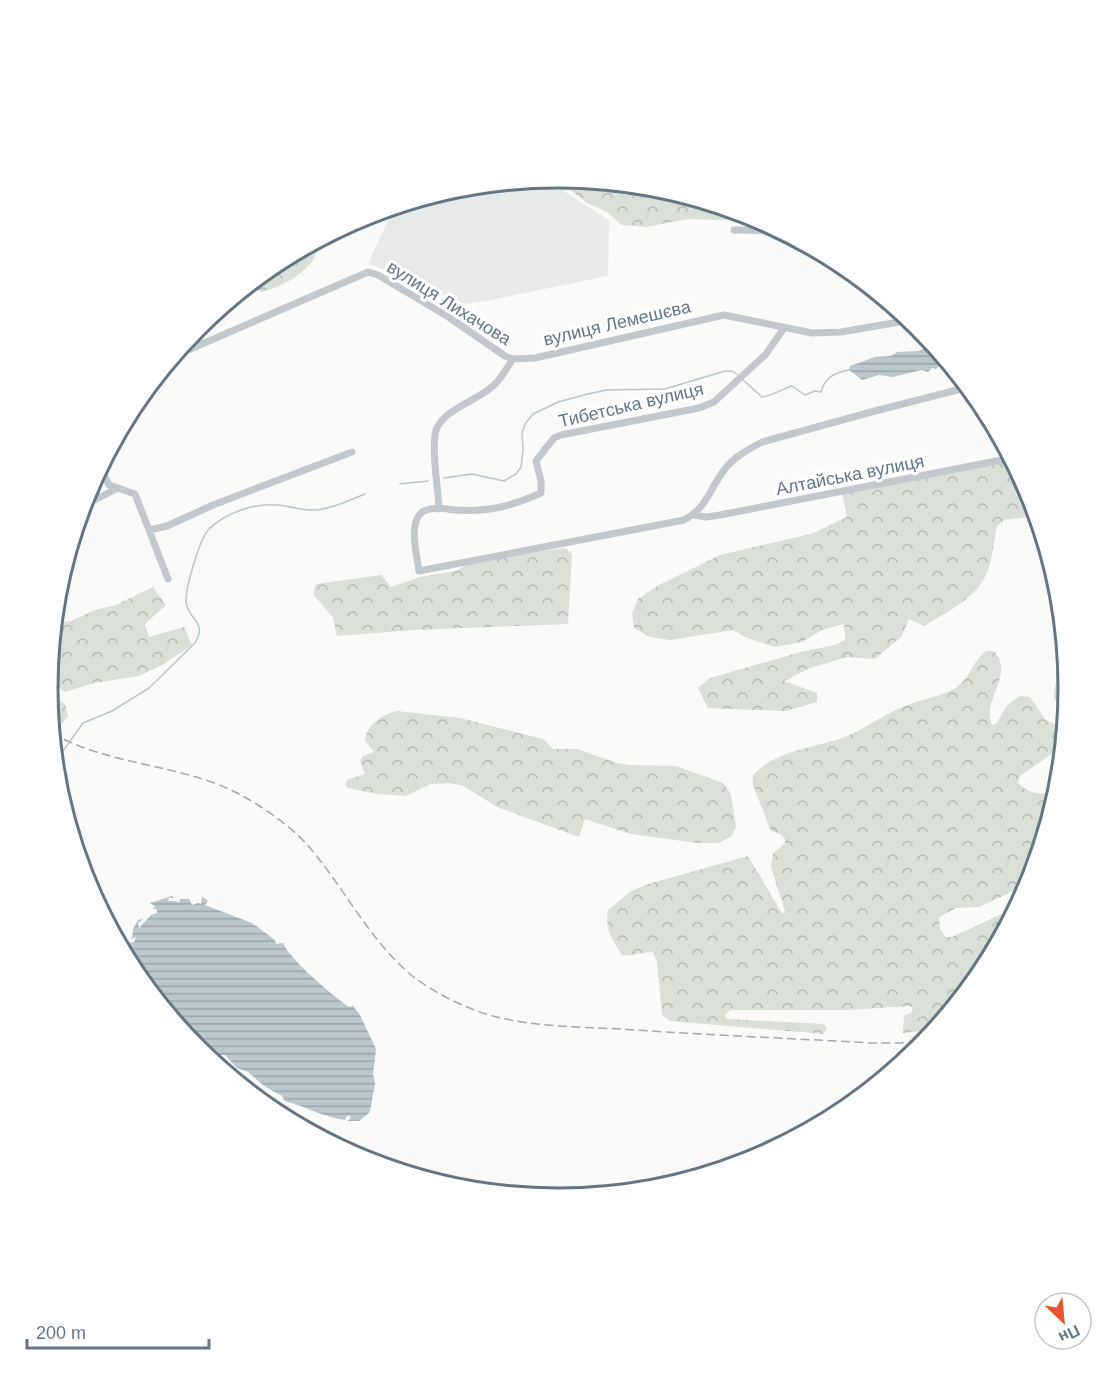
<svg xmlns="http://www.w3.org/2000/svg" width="1117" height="1375" font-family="Arial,sans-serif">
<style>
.built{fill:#e8e9e9}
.forest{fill:url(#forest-crowns)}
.water{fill:url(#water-rules)}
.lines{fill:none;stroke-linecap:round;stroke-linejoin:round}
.stream{stroke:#bbc7cb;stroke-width:1.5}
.street{stroke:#c3c8cc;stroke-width:7}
.rail{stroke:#a2aab0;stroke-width:1.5;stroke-dasharray:9 4.5;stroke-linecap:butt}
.labels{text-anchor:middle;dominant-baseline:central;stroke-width:6;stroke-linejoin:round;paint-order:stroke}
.street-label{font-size:18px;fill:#657683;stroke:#fff}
.rim{fill:none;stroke:#657683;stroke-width:3}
</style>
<defs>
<pattern id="forest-crowns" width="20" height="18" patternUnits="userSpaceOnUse" patternTransform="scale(1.5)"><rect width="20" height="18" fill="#dadfd7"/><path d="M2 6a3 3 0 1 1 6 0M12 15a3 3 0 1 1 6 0" fill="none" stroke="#b4b9b4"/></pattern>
<pattern id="water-rules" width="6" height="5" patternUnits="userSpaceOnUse" patternTransform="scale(1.5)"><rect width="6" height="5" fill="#bbc7cb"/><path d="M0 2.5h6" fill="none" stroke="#9ca6aa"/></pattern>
</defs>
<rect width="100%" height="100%" fill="#fafaf8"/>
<path class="built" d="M559 177 567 178 562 190 609 220 608 276 491 300 465 304 368 263 395 206 459 187Z"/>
<path class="forest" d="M571 178 658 187 758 218 716 220 688 219 646 227 622 225 607 212 587 203 567 187Z
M318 240C321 267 282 288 260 292L252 282 275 263Z
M1013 460 1030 492 1037 516 1004 520 997 526C994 539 993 554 989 567 980 597 948 611 924 626L909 619 902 636 875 659 847 657 810 668 784 681 817 693V702L786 711 708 708 698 688 710 678 801 652 835 645 845 640 844 624 822 630 802 642 775 647 747 638 733 630 670 640 650 637 634 628 632 613 638 599 659 585 720 555 811 534 847 517 842 493Z
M565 548 572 554 568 624 413 630 337 636 333 617 313 594 316 584 381 575 391 587 420 577 456 571 473 561Z
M153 587 166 605 145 624 149 637 184 627 192 645 164 664 139 676 94 683 65 692 49 682 54 623 71 621 95 610 116 605Z
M986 651H994C1015 677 981 699 992 725L996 724C1005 710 1004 704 1021 696L1030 697 1045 719 1065 730 1063 746 1020 776 1018 782C1027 795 1043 794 1057 793L1030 883 979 907 956 908 939 917 940 929 946 937H952L1017 907 985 968 972 973 970 978 972 984 934 1030 903 1033 904 1016 911 1013 913 1008 910 1006 848 1010H730L724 1015 727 1019 824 1024 827 1029 823 1034 670 1021 662 1015 657 962 653 952C641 952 633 957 622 955 611 938 605 930 608 910L630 892 645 885 748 856 780 910 783 913 785 912 771 867 773 853 785 844V839L780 834 771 831 753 785V775C776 750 815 748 845 737 864 729 880 717 898 709 916 700 937 698 954 689 970 680 972 661 986 651Z
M1067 668 1069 688 1067 712 1054 698C1054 686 1057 675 1067 668Z
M49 693 65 704 68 716 60 727 52 725Z
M397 711 460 718 543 739 553 749H577L617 763 630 765 676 766 723 783 731 794 736 827 731 837 718 843H697L631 834 585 819 579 837 497 807 462 785 448 783 431 784 405 796 378 794 347 788 345 784 347 780 365 774 360 761 363 756 374 752 365 741C367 724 381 715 397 711Z"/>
<path class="water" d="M934 345 952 366 940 365 936 369 932 368 928 372 921 370 893 377 879 375 862 380 849 370 850 366 875 357 891 356 897 352 918 351Z
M172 896 174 898H169L168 901H176L179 903 180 899H189L192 905 198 903 201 904 202 897 204 898 208 901 205 905 252 923 275 940 276 944 283 943C291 961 332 995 349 1007L353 1006 360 1015 376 1049 373 1074 375 1083 370 1112 359 1121H347L351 1118 349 1115 346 1117 345 1120C324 1117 306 1107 285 1101L282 1096 264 1086 248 1072 237 1068 225 1055 207 1056 197 1048 141 979V976L135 972 134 964 128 960 122 947 128 943 134 942 136 937 132 939 133 929 138 920 143 919 138 923 139 928 151 915 157 913V909H153L155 906 150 903Z"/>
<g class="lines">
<path class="stream" d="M743 380 762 397C773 396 781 389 792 386L805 395 815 391 821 392C825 378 833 373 849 370
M444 478 472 474 504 481 516 474 521 467 523 449 522 433 525 424 533 414 558 402 588 394 606 390 665 389 725 371H732L738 375
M400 484 428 481
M55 756 63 751 83 723 112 711 149 688 195 643C208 621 188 620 186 602 185 589 200 538 209 529 226 513 253 503 277 505 290 506 304 511 317 510 334 508 350 500 365 494"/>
<path class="street" d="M734 230 783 231
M784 328 766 354 714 402 699 408 561 435 554 438 536 461 541 481V493C509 507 489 512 455 510 445 509 431 506 422 512 408 523 417 556 419 571L684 520C708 507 709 489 725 469 734 457 749 449 762 442L875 411 969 387
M172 357 368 272 378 275 447 316 505 356 513 359 535 358 724 315 812 333 841 332 911 320
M100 467 109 485 135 494 168 579
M83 506 118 488
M439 509C438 484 432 459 435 434 439 409 481 401 497 382 503 375 508 366 513 359
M694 515 706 517 720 515 1012 458
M149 530 167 526 213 505 352 452"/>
<path class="rail" d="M52 733C113 768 188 763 248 799 270 812 293 828 310 848 344 888 369 939 410 974 435 994 470 1011 501 1018 540 1027 581 1027 621 1029 704 1035 787 1038 870 1043H900L926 1040"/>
</g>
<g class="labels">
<g class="street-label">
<text transform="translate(449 303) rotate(32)">вулиця Лихачова</text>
<text transform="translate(617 323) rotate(-13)">вулиця Лемешєва</text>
<text transform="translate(631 405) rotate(-13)">Тибетська вулиця</text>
<text transform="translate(850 475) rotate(-11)">Алтайська вулиця</text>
</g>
</g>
<path d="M0 0H1117V1375H0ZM58 688a500 500 0 1 1 1000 0a500 500 0 1 1-1000 0Z" fill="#fff" fill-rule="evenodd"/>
<path class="rim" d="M58 688a500 500 0 1 1 1000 0a500 500 0 1 1-1000 0Z"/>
<g transform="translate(1063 1321) rotate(154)"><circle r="28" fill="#ffffff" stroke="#c1c8cd" stroke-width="1.5"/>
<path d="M0-4.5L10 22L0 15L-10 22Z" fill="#e4572e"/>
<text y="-9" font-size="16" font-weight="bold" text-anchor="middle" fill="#657683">Пн</text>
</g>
<path d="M27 1339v9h182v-9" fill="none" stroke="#657683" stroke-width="3"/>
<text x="36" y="1339" font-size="18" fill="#657683" stroke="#ffffff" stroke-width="4.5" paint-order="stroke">200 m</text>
</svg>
